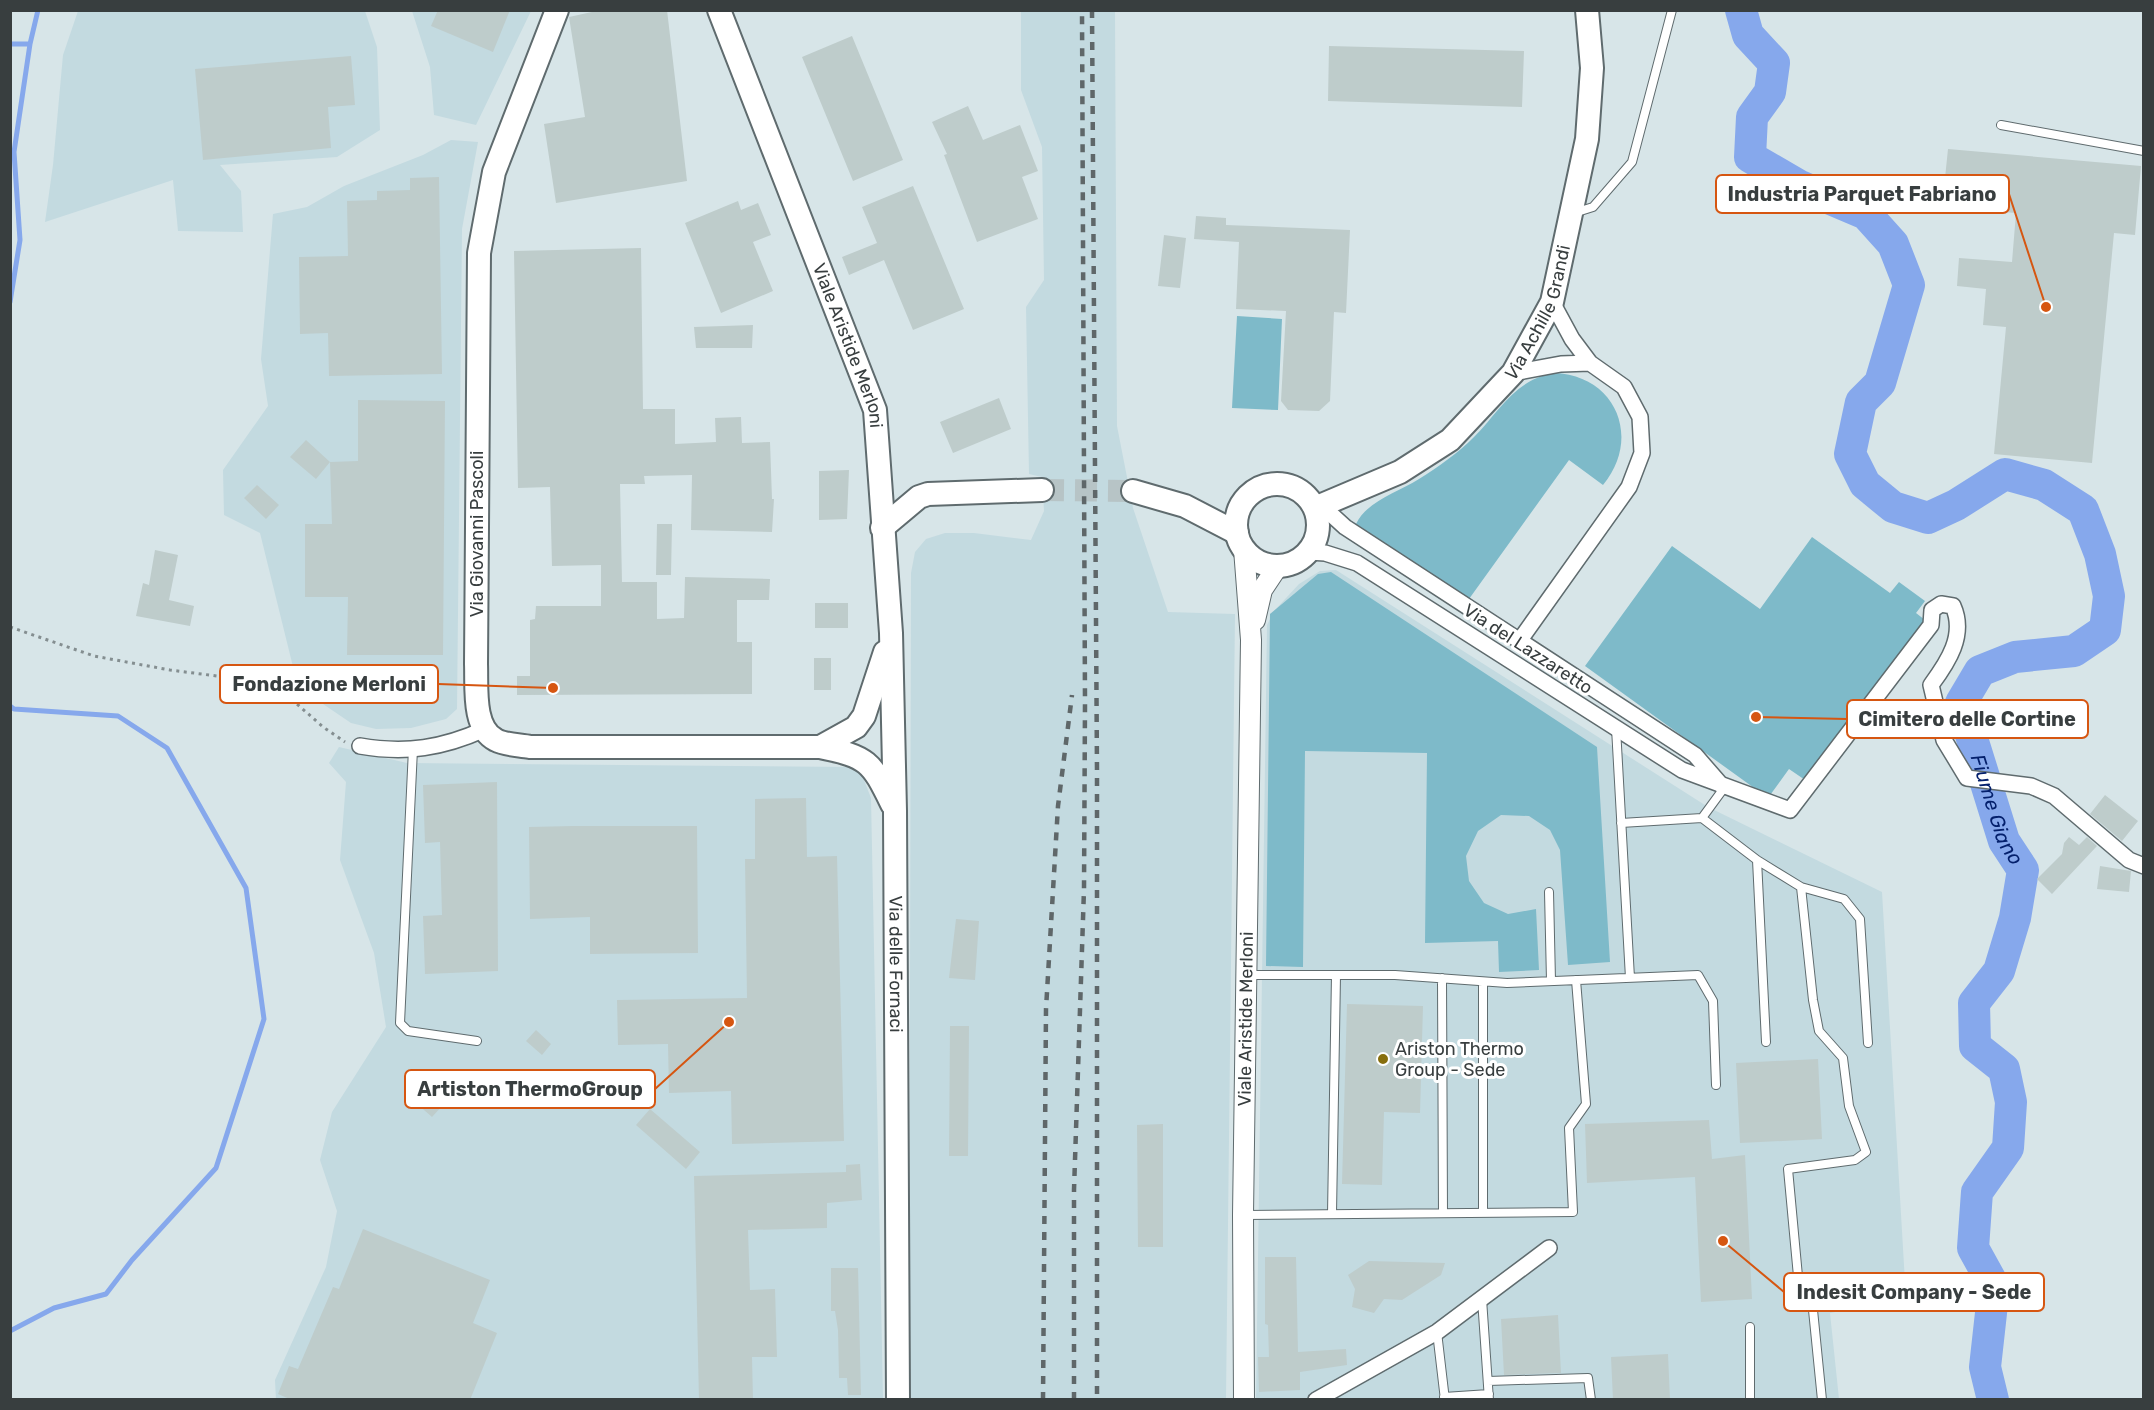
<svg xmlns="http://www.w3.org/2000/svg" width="2154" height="1410" font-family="Rubik,sans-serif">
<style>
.built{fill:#c3dae0}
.green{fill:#7ebac9}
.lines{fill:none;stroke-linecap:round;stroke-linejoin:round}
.stream{stroke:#86a8ec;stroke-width:5}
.river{stroke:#86a8ec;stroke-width:32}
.building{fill:#becccb}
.secondary-tunnel{stroke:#b7c4c6;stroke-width:22;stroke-dasharray:22 11;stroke-linecap:butt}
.service-casing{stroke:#5f6b6e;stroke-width:10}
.minor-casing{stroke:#5f6b6e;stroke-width:18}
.tertiary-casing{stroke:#5f6b6e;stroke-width:22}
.secondary-casing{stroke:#5f6b6e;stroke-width:26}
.path{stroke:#848e90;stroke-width:3;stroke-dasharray:3 4.5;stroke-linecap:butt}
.service{stroke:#fff;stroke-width:8}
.minor{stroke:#fff;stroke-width:15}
.tertiary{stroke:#fff;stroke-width:20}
.secondary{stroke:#fff;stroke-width:22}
.rail{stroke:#5f6769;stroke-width:4.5;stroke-dasharray:8 8;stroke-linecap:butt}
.poi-dot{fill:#876e0d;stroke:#fff;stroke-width:2}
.labels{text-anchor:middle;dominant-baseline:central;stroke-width:6;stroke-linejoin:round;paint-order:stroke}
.street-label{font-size:18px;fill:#383e3f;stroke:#fff}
.poi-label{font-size:18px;fill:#383e3f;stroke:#fff;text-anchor:start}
.water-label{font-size:20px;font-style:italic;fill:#04206c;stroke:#fff}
.leader{fill:none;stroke:#d65611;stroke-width:2}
.callout-dot{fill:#d65611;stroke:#fff;stroke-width:2}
.callout{fill:#fff;stroke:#d65611;stroke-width:2}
.callout-label{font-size:20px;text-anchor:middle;font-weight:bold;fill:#383e3f}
</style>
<rect width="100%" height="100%" fill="#d7e5e8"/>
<path class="built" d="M78 11H365L377 47 380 130 337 157 220 165 241 191 243 232 178 231 173 180 45 222 53 165 63 55Z
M412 11H531L476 125 434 115 430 67Z
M1021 11H1115L1117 426 1133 508 1168 612 1235 614 1226 1399 909 1400 911 573 915 552 926 539 945 533H974L1031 540 1044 511 1042 477 1029 474 1026 307 1044 280 1042 147 1021 90Z
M451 140 478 142 462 229 457 709 446 719 411 728 376 729 351 723 298 687 260 533 224 515 223 470 268 406 261 359 273 214 307 207 344 186 423 155Z
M1336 570 1708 807 1882 892 1906 1299 1830 1313 1839 1399 1256 1400 1267 625 1274 611 1299 584 1320 571Z
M339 747 407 763 851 767 862 775 871 798 883 1399 276 1400 275 1380 326 1267 337 1211 320 1160 332 1112 386 1027 374 953 340 860 346 782 329 763Z"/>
<path class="green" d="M1237 316 1282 319 1278 410 1232 408Z
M1554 373C1616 375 1642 438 1603 485L1569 460 1469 599 1356 524C1367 501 1398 492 1419 479 1438 467 1458 453 1474 437 1500 411 1514 380 1554 373Z
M1812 537 1890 593 1899 582 1925 601 1916 613 1925 620 1808 782 1789 769 1768 798 1585 666 1672 546 1760 609Z
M1331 572 1597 747 1610 962 1568 965 1560 850 1550 830 1529 816 1501 815 1478 831 1466 856 1469 881 1484 903 1508 914 1536 909 1539 970 1499 972 1498 941 1425 943 1427 753 1305 751 1303 967 1266 966 1270 614 1318 574Z"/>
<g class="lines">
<path class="stream" d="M10 44H30
M10 302 20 240 14 152 30 44 38 10
M10 706 14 709 118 716 167 748 246 888 264 1019 216 1168 132 1260 106 1294 54 1308 10 1331"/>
<path class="river" id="s1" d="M1741 10 1748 35 1774 63 1770 92 1752 117 1750 157 1800 186 1866 214 1893 244 1909 285 1880 383 1861 402 1850 454 1865 484 1893 507 1928 518 1956 505 2005 474 2044 485 2083 510 2100 554 2109 596 2105 630 2074 651 2015 657 1980 671 1961 703 2004 841 2023 870 2015 918 1999 971 1974 1003 1975 1046 2004 1069 2011 1102 2008 1148 1977 1192 1973 1248 1994 1286 1985 1367 1993 1400"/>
</g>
<path class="building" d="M438 10H510L493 52 431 26Z
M601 10H667L687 181 556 203 544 124 585 117 569 17Z
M852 36 903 160 853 181 802 57Z
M1329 46 1524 51 1522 107 1328 101Z
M351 56 355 105 328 107 331 148 203 160 195 69Z
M968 106 983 140 1020 125 1038 171 1022 177 1038 219 977 242 944 155 947 154 932 122Z
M1948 149 2141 166 2135 235 2114 233 2092 463 1994 454 2006 327 1983 325 1986 289 1957 286 1959 258 2012 262 2016 213 1942 207Z
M439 177 442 374 329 376 328 333 300 334 299 257 348 256 347 201 377 200V191L410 190V178Z
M913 186 964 309 913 330 884 260 849 275 842 257 877 243 862 207Z
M738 201 741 210 758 203 771 235 753 242 773 291 721 313 685 223Z
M1196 216 1226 218V225L1350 230 1346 313 1334 312 1330 401 1319 411 1288 410 1281 401 1286 311 1236 309 1239 242 1194 239Z
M1164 235 1186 238 1180 288 1158 286Z
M641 248 643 409H675V444L716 442 715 418 741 417 742 443 770 442 772 499H774L772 532 691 530 692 475 644 476 645 484H620L622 582H657V619L684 618 685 577 770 579 769 600H737V642H752V694L517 695V676H530V620L535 619 536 606H601V565L552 566 550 487 518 488 514 251Z
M753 325 752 348H696L694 327Z
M999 398 1011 429 953 453 940 422Z
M358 400 445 401 443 655H347L348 597H305V524H332L330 462 358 461Z
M306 440 330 462 316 479 290 457Z
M849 470 847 519 819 520V471Z
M257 485 279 505 266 519 244 498Z
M657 524H672L671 575H656Z
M155 550 178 555 169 600 194 606 190 626 136 616 143 583 149 585Z
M815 603H848V628H815Z
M814 658H831V690H814Z
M497 782 498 971 425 974 423 916 442 915 440 842 425 843 423 785Z
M2105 795 2138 821 2122 841 2090 814Z
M806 798 807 857 837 856 844 1141 732 1144 731 1091 669 1093 668 1044 618 1045 617 1000 747 998 745 859H755V799Z
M573 826H697L698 953 590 954V917L530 919 529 827Z
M2069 837 2079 845 2087 837 2097 846 2052 894 2037 879 2062 854 2064 843Z
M2100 866 2131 871 2129 892 2097 889Z
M956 919 979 921 975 980 949 978Z
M1347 1004 1423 1006 1420 1113 1384 1112 1382 1185 1342 1184Z
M950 1026H969L968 1156H949Z
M536 1030 551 1044 542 1055 526 1041Z
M1818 1059 1822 1139 1740 1143 1736 1063Z
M438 1080 453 1094 432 1117 416 1103Z
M650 1109 700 1152 686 1169 636 1125Z
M1709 1120 1712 1159 1745 1155 1752 1299 1701 1302 1695 1177 1587 1183 1585 1124Z
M1163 1124V1247H1138L1137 1125Z
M860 1164 862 1200 827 1203V1228L748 1230 750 1290 775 1289 777 1357H752L753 1400H699L694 1176 846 1172V1165Z
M363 1229 490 1280 473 1323 497 1333 470 1400H292L278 1394 289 1366 298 1369 333 1287 339 1289Z
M1265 1257H1296L1298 1352 1346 1349 1347 1365 1300 1372V1390L1259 1392 1258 1357H1269L1268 1325 1265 1324Z
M1369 1261 1445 1263 1441 1275 1402 1300 1384 1299 1374 1313 1352 1307 1355 1289 1348 1275Z
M831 1268H858L861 1395H848L847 1378H839L838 1330 835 1311H831Z
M1558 1315 1561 1373 1504 1375 1501 1319Z
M1668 1354 1670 1400H1613L1611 1357Z"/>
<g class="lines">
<path class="secondary-tunnel" d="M1042 490 1133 491"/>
<defs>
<path id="service" d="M2001 125 2144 151
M1574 213 1593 207 1632 162 1672 10
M1616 728 1630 978
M413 749 400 1023 408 1031 477 1041
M1702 818 1724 788
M1621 823 1702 818 1757 860 1801 887 1813 1000 1819 1031 1843 1058 1849 1106 1866 1152 1855 1160 1788 1169 1799 1287 1813 1310 1822 1400
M1757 860 1766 1042
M1801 887 1844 899 1860 919 1868 1043
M1549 892 1551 981
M1248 975H1395L1507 983 1698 975 1713 1001 1716 1085
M1442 978 1443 1213
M1483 1212V982
M1332 1214 1336 975
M1245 1215 1573 1212 1569 1128 1586 1104 1576 980
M1482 1299 1489 1400
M1437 1332 1445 1400
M1488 1381 1588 1378 1591 1400
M1444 1397 1489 1394
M1750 1400V1327"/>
<path id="minor" d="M1513 373 1561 364 1590 363
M1322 506 1345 527 1695 755 1722 786
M1309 552 1325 553 1357 563 1682 770 1790 810 1931 625 1932 610 1941 604 1953 606C1966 635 1948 662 1931 685L1944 740 1967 778 2031 786 2054 796 2129 860 2144 866
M1520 640 1629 487 1642 453 1640 417 1624 387 1590 363 1572 339 1552 302
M360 746C406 754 443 748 485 729
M1316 1400 1437 1332 1549 1248"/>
<g id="tertiary">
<path d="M1255 620 1262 590 1278 566"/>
<path id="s2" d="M1244 1400 1243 1215 1251 640 1244 549"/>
</g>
<g id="secondary">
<path d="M557 10 494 172 479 253 476 664C477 686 472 728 496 740 505 745 520 745 530 747H820C868 757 871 761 892 804"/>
<path id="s3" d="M719 10 875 410 891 633 895 811 898 1400"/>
<circle cx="1277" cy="525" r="41"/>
<path d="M1133 491 1185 506 1237 533"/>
<path id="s4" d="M1315 508 1400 472 1450 440 1513 373 1552 302 1587 139 1592 68 1587 10"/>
<path d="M882 528 919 497 928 494 1042 490"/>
<path d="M820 747 856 727 864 716 885 652"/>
</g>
</defs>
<use href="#service" class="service-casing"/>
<use href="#minor" class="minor-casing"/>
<use href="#tertiary" class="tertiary-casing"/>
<use href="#secondary" class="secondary-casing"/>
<path class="path" d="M2144 377V392
M10 627 94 656 170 670 248 680 288 696 323 727 345 742"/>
<use href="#service" class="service"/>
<use href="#minor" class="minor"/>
<use href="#tertiary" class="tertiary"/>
<use href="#secondary" class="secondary"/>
<path class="rail" d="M1092 10 1097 772V1400
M1043 1400 1046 1009 1058 806 1072 695
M1074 1400V1190L1084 889 1085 703 1082 10"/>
</g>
<circle class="poi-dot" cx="1383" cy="1059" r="6"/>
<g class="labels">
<g class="street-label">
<text stroke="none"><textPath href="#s4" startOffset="310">Via Achille Grandi</textPath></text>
<text stroke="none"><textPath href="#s3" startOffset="360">Viale Aristide Merloni</textPath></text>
<text transform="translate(477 534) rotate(-90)">Via Giovanni Pascoli</text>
<text transform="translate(1528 649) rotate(33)">Via del Lazzaretto</text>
<text stroke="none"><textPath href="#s3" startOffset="984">Via delle Fornaci</textPath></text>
<text stroke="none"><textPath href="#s2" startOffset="381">Viale Aristide Merloni</textPath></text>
</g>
<g class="poi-label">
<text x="1395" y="1049">Ariston Thermo<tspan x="1395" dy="21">Group - Sede</tspan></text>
</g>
<g class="water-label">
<text stroke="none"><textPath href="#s1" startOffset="1251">Fiume Giano</textPath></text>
</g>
</g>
<path class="leader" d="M2046 307L2009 194M553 688L438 684M1756 717L1847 719M729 1022L655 1089M1723 1241L1784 1292"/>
<g class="callout-dot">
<circle cx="2046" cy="307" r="6"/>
<circle cx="553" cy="688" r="6"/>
<circle cx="1756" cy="717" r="6"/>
<circle cx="729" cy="1022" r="6"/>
<circle cx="1723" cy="1241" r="6"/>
</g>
<g class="callout">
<rect x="1716" y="175" width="293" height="38" rx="6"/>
<rect x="220" y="665" width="218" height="38" rx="6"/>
<rect x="1847" y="700" width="241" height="38" rx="6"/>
<rect x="405" y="1070" width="250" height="38" rx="6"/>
<rect x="1784" y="1273" width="260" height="38" rx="6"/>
</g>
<g class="callout-label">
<text x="1862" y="201">Industria Parquet Fabriano</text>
<text x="329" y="691">Fondazione Merloni</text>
<text x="1967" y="726">Cimitero delle Cortine</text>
<text x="530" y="1096">Artiston ThermoGroup</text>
<text x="1914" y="1299">Indesit Company - Sede</text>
</g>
<rect width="2154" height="1410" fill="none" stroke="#383e3f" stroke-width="24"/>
</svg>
